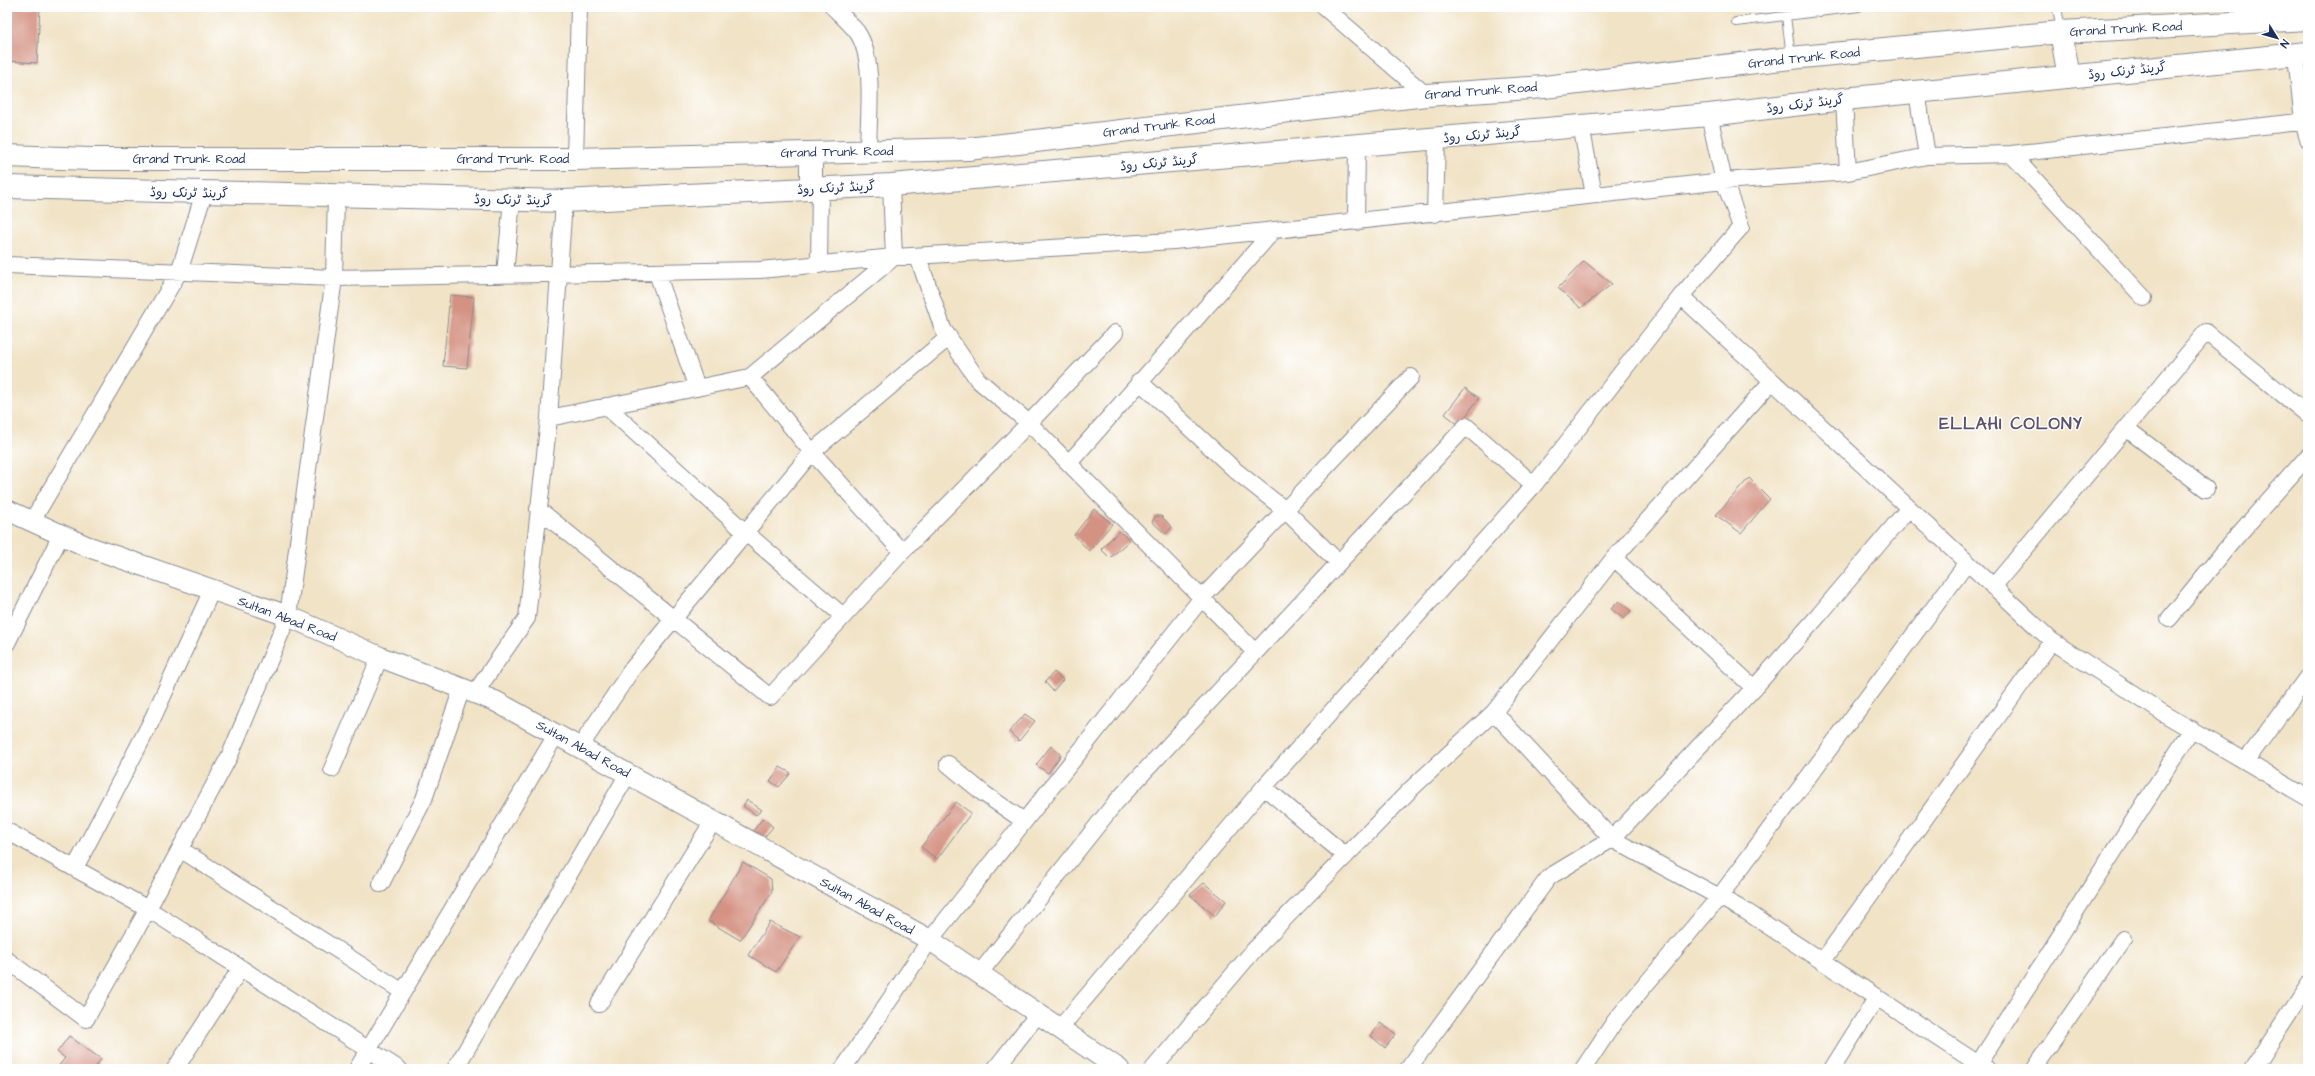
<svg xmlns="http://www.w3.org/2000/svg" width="2315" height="1076" font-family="'Architects Daughter','Playpen Sans Arabic',sans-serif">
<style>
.building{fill:#d49282}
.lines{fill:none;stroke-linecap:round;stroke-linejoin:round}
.service-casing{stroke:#868992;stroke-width:10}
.minor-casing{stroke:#868992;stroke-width:18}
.tertiary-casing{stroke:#868992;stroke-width:22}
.primary-casing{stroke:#868992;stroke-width:24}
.service{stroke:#fff;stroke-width:8}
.minor{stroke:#fff;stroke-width:16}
.tertiary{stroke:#fff;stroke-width:20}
.primary{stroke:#fff;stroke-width:22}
.labels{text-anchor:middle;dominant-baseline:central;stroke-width:3;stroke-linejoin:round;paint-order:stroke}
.street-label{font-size:13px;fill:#1b2f5e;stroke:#fff}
.district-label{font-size:17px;font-weight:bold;letter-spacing:1px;fill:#5c526b;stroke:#fff}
</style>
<rect width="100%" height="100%" fill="#fff"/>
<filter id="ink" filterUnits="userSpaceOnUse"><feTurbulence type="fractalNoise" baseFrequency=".025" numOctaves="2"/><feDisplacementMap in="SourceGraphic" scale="8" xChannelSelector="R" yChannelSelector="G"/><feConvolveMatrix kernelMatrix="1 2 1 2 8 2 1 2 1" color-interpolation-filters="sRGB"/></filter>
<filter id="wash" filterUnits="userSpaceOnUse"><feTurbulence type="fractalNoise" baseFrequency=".012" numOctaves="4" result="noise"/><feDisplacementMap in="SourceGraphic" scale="16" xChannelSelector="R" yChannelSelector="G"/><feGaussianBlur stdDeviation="0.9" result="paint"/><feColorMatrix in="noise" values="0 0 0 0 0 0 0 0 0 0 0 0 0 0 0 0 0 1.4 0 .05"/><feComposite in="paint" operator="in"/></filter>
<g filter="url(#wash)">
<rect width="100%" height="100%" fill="#f1e3c6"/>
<g id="blocks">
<path class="building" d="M7 7H40L37 63 7 61Z
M1584 261 1612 284 1581 308 1558 288Z
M450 295 474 297 467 368 443 366Z
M1465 388 1479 398 1459 425 1445 414Z
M1749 478 1770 499 1741 533 1716 515Z
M1094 509 1112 524 1089 551 1074 535Z
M1155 516H1161L1172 527 1166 534 1152 522Z
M1119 531 1130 540 1110 558 1101 549Z
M1619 601 1631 611 1624 619 1611 609Z
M1054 672 1063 680 1053 691 1045 682Z
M1025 714 1035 721 1019 741 1009 732Z
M1051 746 1061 755 1048 773 1036 765Z
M780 767 791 773 779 787 770 781Z
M747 800 762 810 756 815 743 806Z
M956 802 971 813 937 859 921 847Z
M763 818 773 827 760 842 750 835Z
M743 862 771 879 772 892 740 940 708 921Z
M1204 883 1226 901 1215 916 1190 895Z
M770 922 800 937 776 972 748 955Z
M1380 1023 1396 1034 1385 1048 1371 1036Z
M69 1036 101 1059 94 1069H56L65 1058 57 1052Z"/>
</g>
</g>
<g filter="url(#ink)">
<use href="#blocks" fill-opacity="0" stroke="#868992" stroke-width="1"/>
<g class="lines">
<defs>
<path id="service" d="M2057 7 2061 32
M1786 16 1791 57
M1736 22 1859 7"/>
<path id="minor" d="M833 7C841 15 850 23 857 32 876 59 868 119 868 151
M1324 7 1426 95
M2296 55 2303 122 2308 139
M1917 92 1927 156
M1844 99 1848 172
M1709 115 1724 181 1741 227 1681 296 2052 641 2163 713 2308 798
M1581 125 1594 195
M2011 154 2144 298
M575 159 579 7
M564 201 549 418 750 377 894 257 891 185
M1435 214 1437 139
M1356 222 1357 146
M7 265 334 278 760 270 894 257 1174 241 1724 181 1848 172 1927 156 2011 154 2308 121
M819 265 820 189
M657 273 697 388
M505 274 512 200
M1115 333 1029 423 1255 652
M750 377 812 452 949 337
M1139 381 1236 471 1285 510 1338 562
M606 406 745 532 843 616
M2127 429 2206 489
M1069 463 1274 230
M538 509 770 697 902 552
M32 521 179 272 204 193
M1614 558 1494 712 1612 839 1747 912 1986 1069
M1993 587 2206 332 2308 415
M2169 619 2230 544 2308 456
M7 643 61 535
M1754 688 1614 558 1771 382
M475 693 527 618 549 418
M580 747 632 669 812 452 902 552 1029 423 978 380 943 329 918 257
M2246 761 2308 676
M948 764 983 793 1024 821
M332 769 380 657
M1264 787 1346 856
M7 831 148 909 399 1069
M180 849 403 992
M75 868 150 724 212 590
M381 884 424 799 462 688
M7 960 86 1019 148 909 230 755 288 616 334 278 336 196
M1822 962 2052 641
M979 974 1116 802 1466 426 1534 485 1681 296
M599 1004 713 821
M1060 1028 1264 787 1534 485
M175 1069 241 968
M357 1069 556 735
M455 1069 628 774
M843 1069 930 940 1201 599 1411 377
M995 1069 1038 1014
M1153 1069 1254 950 1411 789 1494 712
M1408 1069 1549 877 1612 839 1754 688 1819 615 1909 508
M1583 1069 1615 1021 1720 896 1967 563
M1832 1069 1877 997
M1975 1069 2192 729
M2034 1069 2123 939
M2253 1069 2308 985"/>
<path id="tertiary" d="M2264 7 2270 22
M7 510 86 546 288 616 380 657 495 701 930 940 1119 1069"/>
<path id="primary" d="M2061 32 2069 77
M811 153V189
M7 156 90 159H575L968 149 1426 95 1544 87 1791 58 2061 32 2308 19
M7 187 564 201 891 185 1709 115 1844 99 2308 53"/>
</defs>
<use href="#service" class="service-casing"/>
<use href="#minor" class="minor-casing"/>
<use href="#tertiary" class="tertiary-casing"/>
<use href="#primary" class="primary-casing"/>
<use href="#service" class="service"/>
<use href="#minor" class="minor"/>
<use href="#tertiary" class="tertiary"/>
<use href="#primary" class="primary"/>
</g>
</g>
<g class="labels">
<g class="street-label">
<text transform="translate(2126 29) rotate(-3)">Grand Trunk Road</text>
<text transform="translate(1804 58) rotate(-6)">Grand Trunk Road</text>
<text transform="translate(2127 71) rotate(-6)">گرینڈ ٹرنک روڈ</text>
<text transform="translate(1481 91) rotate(-4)">Grand Trunk Road</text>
<text transform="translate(1805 104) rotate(-7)">گرینڈ ٹرنک روڈ</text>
<text transform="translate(1159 126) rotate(-7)">Grand Trunk Road</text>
<text transform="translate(1482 135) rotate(-5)">گرینڈ ٹرنک روڈ</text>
<text transform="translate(837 152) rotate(-1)">Grand Trunk Road</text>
<text x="189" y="159">Grand Trunk Road</text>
<text x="513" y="159">Grand Trunk Road</text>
<text transform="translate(1159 163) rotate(-5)">گرینڈ ٹرنک روڈ</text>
<text transform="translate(836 188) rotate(-3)">گرینڈ ٹرنک روڈ</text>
<text transform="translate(189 193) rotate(1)">گرینڈ ٹرنک روڈ</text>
<text transform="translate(513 200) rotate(1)">گرینڈ ٹرنک روڈ</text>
<text transform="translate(287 619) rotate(21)">Sultan Abad Road</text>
<text transform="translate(583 749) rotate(29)">Sultan Abad Road</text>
<text transform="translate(867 906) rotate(29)">Sultan Abad Road</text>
</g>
<g class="district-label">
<text x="2011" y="424">ELLAHI COLONY</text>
</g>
</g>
<rect width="2315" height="1076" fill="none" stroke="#fff" stroke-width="24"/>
<g transform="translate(2277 38) rotate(127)" stroke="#ffffff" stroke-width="3" paint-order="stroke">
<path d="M0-3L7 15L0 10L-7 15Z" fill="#1b2f5e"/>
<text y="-6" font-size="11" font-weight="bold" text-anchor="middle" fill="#1b2f5e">N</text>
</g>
</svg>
